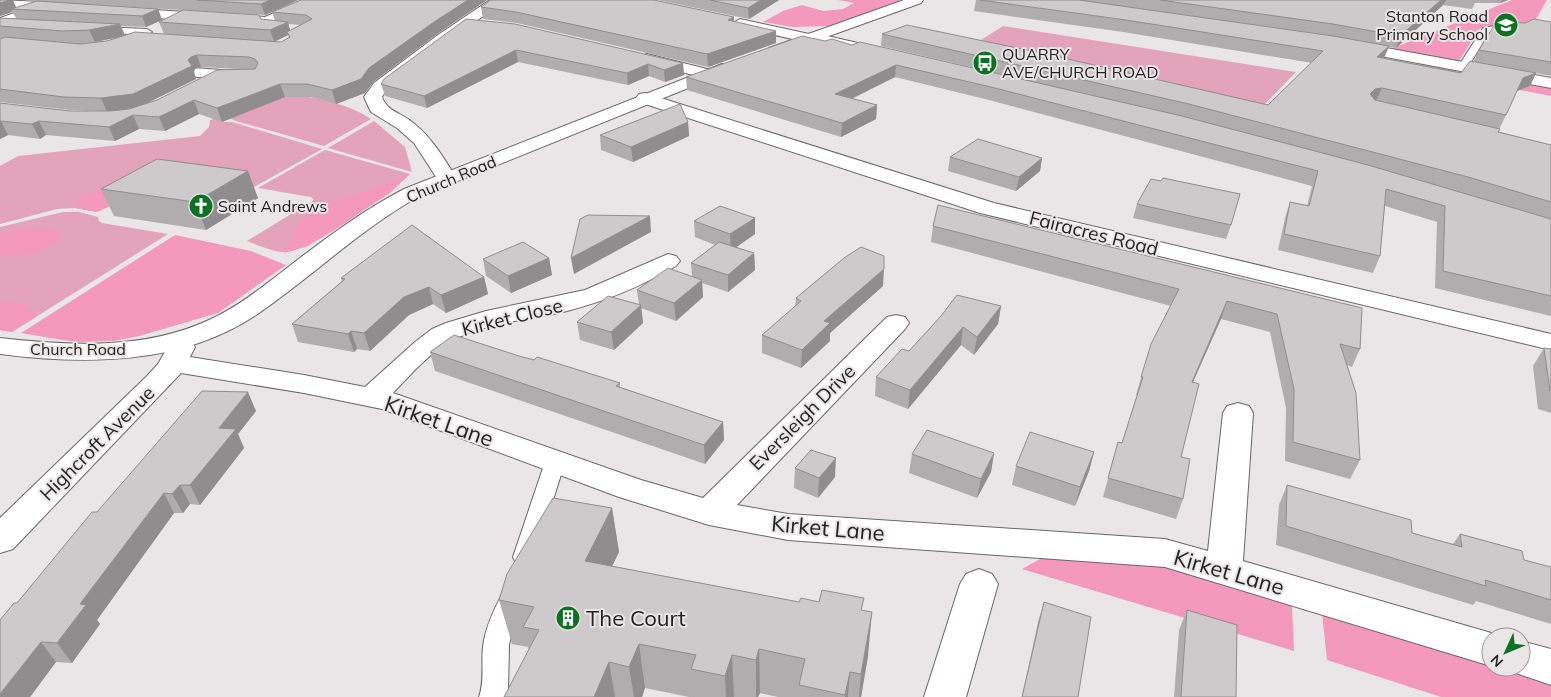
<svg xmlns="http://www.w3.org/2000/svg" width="1551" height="697" font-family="Mulish,sans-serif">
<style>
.green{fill:#e3a4bb}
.forest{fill:#f599bc}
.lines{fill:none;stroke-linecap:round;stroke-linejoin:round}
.lane-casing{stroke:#6a6668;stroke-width:2}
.street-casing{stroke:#6a6668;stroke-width:2}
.secondary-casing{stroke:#6a6668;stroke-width:2}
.lane{fill:#fff;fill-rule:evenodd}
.street{fill:#fff;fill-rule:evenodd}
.secondary{fill:#fff;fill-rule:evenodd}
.wall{fill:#b1adaf;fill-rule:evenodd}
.shaded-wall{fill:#908d8e}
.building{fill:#cec9cb;stroke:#908d8e}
.labels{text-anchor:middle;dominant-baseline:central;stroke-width:4;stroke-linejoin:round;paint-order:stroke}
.far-poi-label{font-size:16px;fill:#232122;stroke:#eae5e7;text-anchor:start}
.far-street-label{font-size:16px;fill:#232122;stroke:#eae5e7}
.street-label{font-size:19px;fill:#232122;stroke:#eae5e7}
.near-street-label{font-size:22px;fill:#232122;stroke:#eae5e7}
.near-poi-label{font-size:22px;fill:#232122;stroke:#eae5e7;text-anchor:start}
</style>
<rect width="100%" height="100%" fill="#eae5e7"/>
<path class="green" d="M1003 26 1296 72 1263 106 978 42Z
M294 94C320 99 349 104 371 119L324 146 236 121 220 114Z
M214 119 224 122H232L322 149 254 187 148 185 97 212 75 208 57 209 0 224V166L18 156 200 136 209 127 210 120Z
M374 121 405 147 412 172 328 148Z
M325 150 410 174C390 193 310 253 284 252 273 252 258 245 247 241L314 200 311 197 258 188Z
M63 212H79L98 217 99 221 102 223 168 234 12 332 0 330V227Z"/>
<path class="forest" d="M838 0H903L830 26 793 27 763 22 783 11 802 5 823 11 843 9 854 3Z
M1512 0H1547L1530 29 1500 24 1480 28 1459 61 1391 49Z
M1419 64 1551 89V96L1415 70Z
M143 171 119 202 97 212 75 208C82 191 126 177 143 171Z
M410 174 390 193 308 246 284 253C301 208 321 206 363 192 379 187 394 181 410 174Z
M44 227 58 230 60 238C41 254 25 256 0 256V236L9 231Z
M175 235 251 251 286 265 218 313 139 336 114 341 75 342 21 333Z
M0 302C18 302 26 300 37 316L12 332 0 330Z
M1084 557 1143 562 1198 574 1292 605 1294 651 1022 569 1042 558Z
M1322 613 1491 665V667H1498L1551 683V697H1441L1327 660Z"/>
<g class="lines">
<defs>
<path id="lane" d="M37 5 40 6V10L0 24V18Z
M1500 25 1516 27 1521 30C1513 35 1499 31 1489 32L1467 69H1459L1458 67 1483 28Z
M100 27 147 29 152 32 147 35 97 32 95 30Z
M555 455 562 457 565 462 535 557 532 563 524 566 516 563 513 557 545 462 548 457Z
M513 586 521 589 525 596 513 626 509 645 508 691 505 697H479C485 680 481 664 483 647 485 627 495 607 505 589Z"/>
<path id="street" d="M0 0 63 3 70 7 63 11 0 7Z
M303 0H321L319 3 267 25 123 16 116 12 123 8 265 17Z
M490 0H506L448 41 386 90 382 97C386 109 397 112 408 119 430 134 443 157 457 179L454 183 447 185 440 183 414 143 397 128 371 112 364 97 374 83 438 35Z
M740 19 809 34 814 33 871 46 874 49 871 52 866 54 815 42 810 43 735 26 733 23Z
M647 54 715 71 717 74 715 77 709 79 642 62 639 59 642 56Z
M194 68 247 72 253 74 255 77 253 80 247 82 188 76 186 73 188 70Z
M645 93 994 203 1551 334V350L980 213 639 102 636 98 639 94Z
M668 254 676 256 680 261 676 266C642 286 606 301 567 311 529 320 488 322 453 340 430 352 411 374 393 393L641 480 703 498 887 317 896 315 905 317 909 323 905 329 737 505 788 514 1165 539 1208 551 1223 413 1227 406 1238 403 1249 406 1253 413 1243 561 1505 637H1491V666L1165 567 788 540 709 525 619 497 382 409 304 393 181 373 13 549 0 553V518L147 376 158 364 171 341 181 339 191 341 195 347 190 357 304 375 365 387 415 342 432 329 446 323 486 311 585 290Z
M979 569 992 574 998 584 966 697H924L960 584 966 574Z
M1521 641 1551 649V685L1507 670 1505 667H1521Z"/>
<path id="secondary" d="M904 0H923L921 3 779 54H769L766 51 769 48Z
M1348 41 1551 78V88L1343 49 1340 46 1343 43Z
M722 64 728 66 730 69 728 72 418 197C359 230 312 277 256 315 181 365 86 365 0 354V338C69 346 144 350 209 320 242 305 271 280 300 258 333 233 366 209 404 189Z"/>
</defs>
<use href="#lane" class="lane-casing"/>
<use href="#street" class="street-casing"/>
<use href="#secondary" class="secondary-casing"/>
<use href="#lane" class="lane"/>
<use href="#street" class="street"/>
<use href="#secondary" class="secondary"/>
</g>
<path class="wall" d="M0 0H13L16 8 36 1 21 0H298L265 15 83 4 158 9 162 20 146 27 121 26 125 35 164 34 159 22 261 19 275 21 272 12 301 0H487L437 34 373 82 365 93 336 104 311 97H285L222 122 199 114 165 131 139 129 115 141 46 135 40 139 8 135 0 139V103L70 111H101L70 110 0 102V39L3 38H0V18H16L12 12 0 16ZM288 24 300 25 290 31ZM288 35 289 37 281 42H274ZM117 37 107 41H99ZM201 67 238 69 157 100 145 104 196 79 194 72 195 69Z
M658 0H779L749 19Z
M976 0H1508L1500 3H1475L1472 9 1443 5 1396 48 1389 47 1384 58 1461 73 1474 61 1479 50 1525 23 1551 22V76L1536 73 1530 86 1517 91 1498 132 1551 145V316L1435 288 1437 222 1385 206 1380 256 1373 273 1278 250 1285 218 1290 202 1307 206 1312 186 989 100 895 77 852 99 877 105 876 119 841 137 687 90 686 77 825 41 852 45 993 72 881 46 882 34 1268 105 1312 63 1123 32 974 11Z
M481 7 734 17V22L776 43 708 67 517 23 483 19Z
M466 19 683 63 684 75 665 82 649 76 628 85 518 62 427 108 385 96 381 84Z
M688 122 689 136 633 162 601 150 600 135Z
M950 157 1042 158 1040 171 1016 191 948 171Z
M101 189 258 198 206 230 114 216Z
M1137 204 1231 225 1226 239 1133 218Z
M694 221 755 234 736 247 754 253 755 270 728 292 702 283 703 297 676 321 641 308 643 323 614 350 580 340 577 322 639 305 637 290 692 276 691 263 715 245 695 237Z
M933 226 1362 308 1360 349 1352 367 1347 365 1360 460 1350 479 1285 461 1286 408 1270 332 1221 319 1193 382 1181 457 1183 499 1176 519 1103 497 1118 442 1122 443 1137 395H1136L1151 344 1171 306 931 242Z
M549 258 552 275 511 293 486 276 483 259Z
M484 277 488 294 446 313 433 304 409 315 370 351 357 349 354 352 298 342 292 324 342 281 341 278Z
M883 286 830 333V341L801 368 762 353V335L795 306 796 298Z
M1001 306 998 324 974 355 961 345 908 409 875 396 876 377 909 351Z
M1544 348 1551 349V413L1538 409 1533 366Z
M430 352 519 356 620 383V388L723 422 724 440 705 464 435 371Z
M256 411 238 434 244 448 200 505 190 504 183 513H174L97 620 100 624 72 663 56 662 30 697 17 603 97 512Z
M1094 452 1089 471 1075 506 1012 485 1016 466Z
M994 453 991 472 977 498 909 473 912 454Z
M795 468 835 477 818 498 794 488Z
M1287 485 1412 533 1453 544 1460 534 1524 560 1551 567V624L1476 601 1473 605 1276 545 1279 505Z
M612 508 619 552 612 566 799 602 863 610 868 656 861 697H778L760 693 758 697H689L645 688 642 697H504L529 650 528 647 512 644 499 600Z
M1044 602 1078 697H1022L1038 622Z
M1187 610 1236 697H1174L1179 630Z"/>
<path class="shaded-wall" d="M9 0H13L17 10 11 9 12 12 0 16V3Z
M270 0H298L265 15 261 4Z
M468 0H487L437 34 373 82 365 93 336 104 332 90 369 68 434 22Z
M761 0H779L749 19 748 8Z
M1441 0H1446L1443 5 1396 48 1400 36Z
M1502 0H1508L1500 3Z
M158 9 162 20 146 27 142 16Z
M734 17V28L728 20Z
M288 22 291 34 287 32 288 35 274 42 270 30Z
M120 24 125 36 95 42 89 30Z
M776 31V43L708 67 707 54Z
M1389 46 1384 58 1377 57Z
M516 50 518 62 427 108 424 96Z
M197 55 201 67 195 69 194 72 196 79 139 107 107 112 101 98 188 60 191 57Z
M683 63 684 75 665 82 664 70Z
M648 64 649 76 628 85 627 73Z
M896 65 895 77 834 107 835 94Z
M1536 73 1530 86 1517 91 1523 78Z
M280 84 285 97 222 122 217 108Z
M1382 88 1376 101 1370 94 1375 89Z
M194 100 199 114 165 131 159 117Z
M877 105 876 119 841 137 842 123Z
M133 115 139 129 115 141 109 127Z
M0 121H1L8 135 0 139Z
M39 121 46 135 40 139 32 124Z
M688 122 689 136 633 162 631 147Z
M1042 158 1040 171 1016 191 1019 177Z
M248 171 258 198 206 230 195 202Z
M650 216 651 232 574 274 571 258Z
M755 218V234L731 251 730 234Z
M754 253 755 270 728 292V275Z
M549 258 552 275 511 293 508 276Z
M884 269 883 286 830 333V341L801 368 802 350 824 321Z
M484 277 488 294 446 313 441 295Z
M702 280 703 297 676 321 674 303Z
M429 287 433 304 409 315 370 351 364 333 404 297Z
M1227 301 1221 319 1185 400 1192 382Z
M641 305 643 323 614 350 611 332Z
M1001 306 998 324 974 355 977 337Z
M963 327 961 345 908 409 910 390Z
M351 331 357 349 354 352 348 334Z
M248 392 256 411 238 434 244 448 200 505 190 485 219 428Z
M723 422 724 440 705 464 704 445Z
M1094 452 1089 471 1075 506 1080 487Z
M994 453 991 472 977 498 981 479Z
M836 458 835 477 818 498 819 478Z
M180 485 190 504 183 513 172 494Z
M164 493 174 513 97 620 100 624 72 663 57 643 80 604Z
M612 508 619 552 593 605 585 561Z
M872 612 868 656 861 697H859L861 674Z
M41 642 56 662 30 697H0V694Z
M639 644 645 688 642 697H634L629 667Z
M759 649 760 693 758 697H756V660Z
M732 655 734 697H726L725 676Z
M609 662 615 697H594Z
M850 672 848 697H845V695Z"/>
<path class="building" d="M0 0H9L0 3Z
M197 0H270L261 4Z
M301 0H468L434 22 369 68 361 79 332 90 307 84H280L217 108 194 100 159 117 133 115 109 127 39 121 32 124 0 121V103L70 111H110L129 109 157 100 217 70 255 69 258 63 255 59 249 57 197 55 191 57 188 60 192 66 133 94 101 98 64 97 0 89V39L5 37 80 44 107 41 135 32 281 42 290 37 287 32 312 19 306 15 272 12Z
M491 0H654L734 17 728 20 776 31 707 54 516 12 481 7Z
M710 0H761L748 8Z
M980 0H1079L1333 36 1389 46 1377 57 1461 73 1470 61 1536 73 1523 78 1506 115 1382 88 1375 89 1370 94 1375 100 1500 129 1498 132 1551 145V202L1468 177 1189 104 882 34 907 25 1046 54 1268 105 1323 51 1126 20Z
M1160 0H1441L1400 36 1333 24Z
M37 1 158 9 142 16 11 9Z
M183 10 259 15 261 19 288 22 270 30 159 22Z
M0 18 120 24 89 30 62 31 0 26Z
M466 19 515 24 683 63 664 70 648 64 627 73 516 50 424 96 381 84 384 79Z
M1534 19 1551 22V62L1479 50 1496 22 1525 23Z
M802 36 825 41 832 39 852 45 860 42 1182 116 1368 165 1551 219V296L1443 271 1445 206 1386 189 1380 256 1284 234 1290 202 1309 206 1318 171 991 87 896 65 835 94 877 105 842 123 686 77Z
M680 104 688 122 631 147 600 135Z
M978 139 1042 158 1019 177 950 157Z
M157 159 248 171 195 202 101 189Z
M1163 178 1240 194 1231 225 1137 204 1151 179 1161 181Z
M938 205 1362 308 1360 349 1340 344 1356 393 1360 460 1293 442 1294 389 1277 314 1227 301 1192 382 1199 384 1181 457 1190 459 1183 499 1108 478 1118 442 1122 443 1143 377H1141L1151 344 1179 289 933 226Z
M720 206 755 218 730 234 694 221Z
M588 215 650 216 571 258 580 219Z
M412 225 484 277 441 295 429 287 404 297 364 333 351 331 348 334 292 324 345 279 341 278Z
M523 242 549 258 508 276 483 259Z
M719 242 754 253 728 275 691 263Z
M861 247 884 256V269L824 321 830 323 802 350 762 335 801 301 796 298 844 258Z
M668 268 702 280 674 303 637 290Z
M957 295 1001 306 977 337 963 327 910 390 876 377 902 349 909 351 941 316Z
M608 296 641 305 611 332 577 322Z
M454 335 519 356 534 360 537 357 620 383 616 386 723 422 704 445 430 352Z
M1544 348 1551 349V391H1550Z
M202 391 248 392 219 428 236 429 190 485H180L172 494 164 493 80 604 86 605 57 643 41 642 0 694V620L14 603H17L92 512H97Z
M927 430 994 453 981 479 912 454Z
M1030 432 1094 452 1080 487 1016 466Z
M811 450 836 458 819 478 795 468Z
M1287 485 1411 520 1412 533 1462 547 1460 534 1522 551 1524 560 1551 567V600L1485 580 1486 586 1286 526Z
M553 498 612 508 585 561 799 602 801 598 819 602 822 590 864 598 861 610 872 612 861 674 850 672 845 695 799 685 805 659 759 649 756 660 732 655 725 676 691 669 696 655 639 644 629 667 609 662 594 697H504L539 630 523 627 534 607 499 600 507 574Z
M1044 602 1091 617 1078 697H1022Z
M1187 610 1237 625 1236 697H1181Z"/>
<defs>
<symbol id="school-disc" viewBox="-11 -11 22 22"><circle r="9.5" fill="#0c7121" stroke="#eae5e7"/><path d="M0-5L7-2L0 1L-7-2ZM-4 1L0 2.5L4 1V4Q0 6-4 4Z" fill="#fff"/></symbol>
<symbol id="bus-disc" viewBox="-11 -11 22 22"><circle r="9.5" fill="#0c7121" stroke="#eae5e7"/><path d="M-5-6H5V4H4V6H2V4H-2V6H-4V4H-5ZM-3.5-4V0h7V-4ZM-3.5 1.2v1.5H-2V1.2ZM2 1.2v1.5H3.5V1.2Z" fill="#fff"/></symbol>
<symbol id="church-disc" viewBox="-11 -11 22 22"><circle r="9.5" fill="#0c7121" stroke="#eae5e7"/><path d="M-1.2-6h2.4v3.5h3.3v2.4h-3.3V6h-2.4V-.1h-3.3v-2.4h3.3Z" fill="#fff"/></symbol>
<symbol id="building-disc" viewBox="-11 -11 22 22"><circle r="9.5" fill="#0c7121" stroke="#eae5e7"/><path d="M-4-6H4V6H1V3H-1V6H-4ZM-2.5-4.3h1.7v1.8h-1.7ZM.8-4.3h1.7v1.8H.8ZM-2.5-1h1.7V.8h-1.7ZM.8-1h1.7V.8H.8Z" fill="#fff"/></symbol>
</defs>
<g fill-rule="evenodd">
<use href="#school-disc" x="1492" y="11" width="28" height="28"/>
<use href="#bus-disc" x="971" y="49" width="28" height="28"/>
<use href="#church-disc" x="187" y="192" width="28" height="28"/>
<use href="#building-disc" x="554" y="604" width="28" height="28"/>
</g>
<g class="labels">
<g class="far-poi-label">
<text x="1488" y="16" text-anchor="end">Stanton Road<tspan x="1488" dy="18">Primary School</tspan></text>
<text x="1002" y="54">QUARRY<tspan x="1002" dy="18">AVE/CHURCH ROAD</tspan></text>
<text x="218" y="206">Saint Andrews</text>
</g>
<g class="far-street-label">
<text transform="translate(451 179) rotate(-23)">Church Road</text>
<text x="78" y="349">Church Road</text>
</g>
<g class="street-label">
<text transform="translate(1094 233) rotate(14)">Fairacres Road</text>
<text transform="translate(512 317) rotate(-14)">Kirket Close</text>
<text transform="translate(802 417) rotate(-45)">Eversleigh Drive</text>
<text transform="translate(97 443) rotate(-45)">Highcroft Avenue</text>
</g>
<g class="near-street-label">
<text transform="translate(439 421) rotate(19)">Kirket Lane</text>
<text transform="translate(828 528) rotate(5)">Kirket Lane</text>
<text transform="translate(1229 572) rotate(16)">Kirket Lane</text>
</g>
<g class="near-poi-label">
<text x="586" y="618">The Court</text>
</g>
</g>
<g transform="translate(1506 652) rotate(226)"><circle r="24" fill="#eae5e7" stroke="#9a9798"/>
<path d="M0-4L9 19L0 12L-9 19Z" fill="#0c7121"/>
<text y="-8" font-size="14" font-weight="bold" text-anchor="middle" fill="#232122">N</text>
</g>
</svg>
